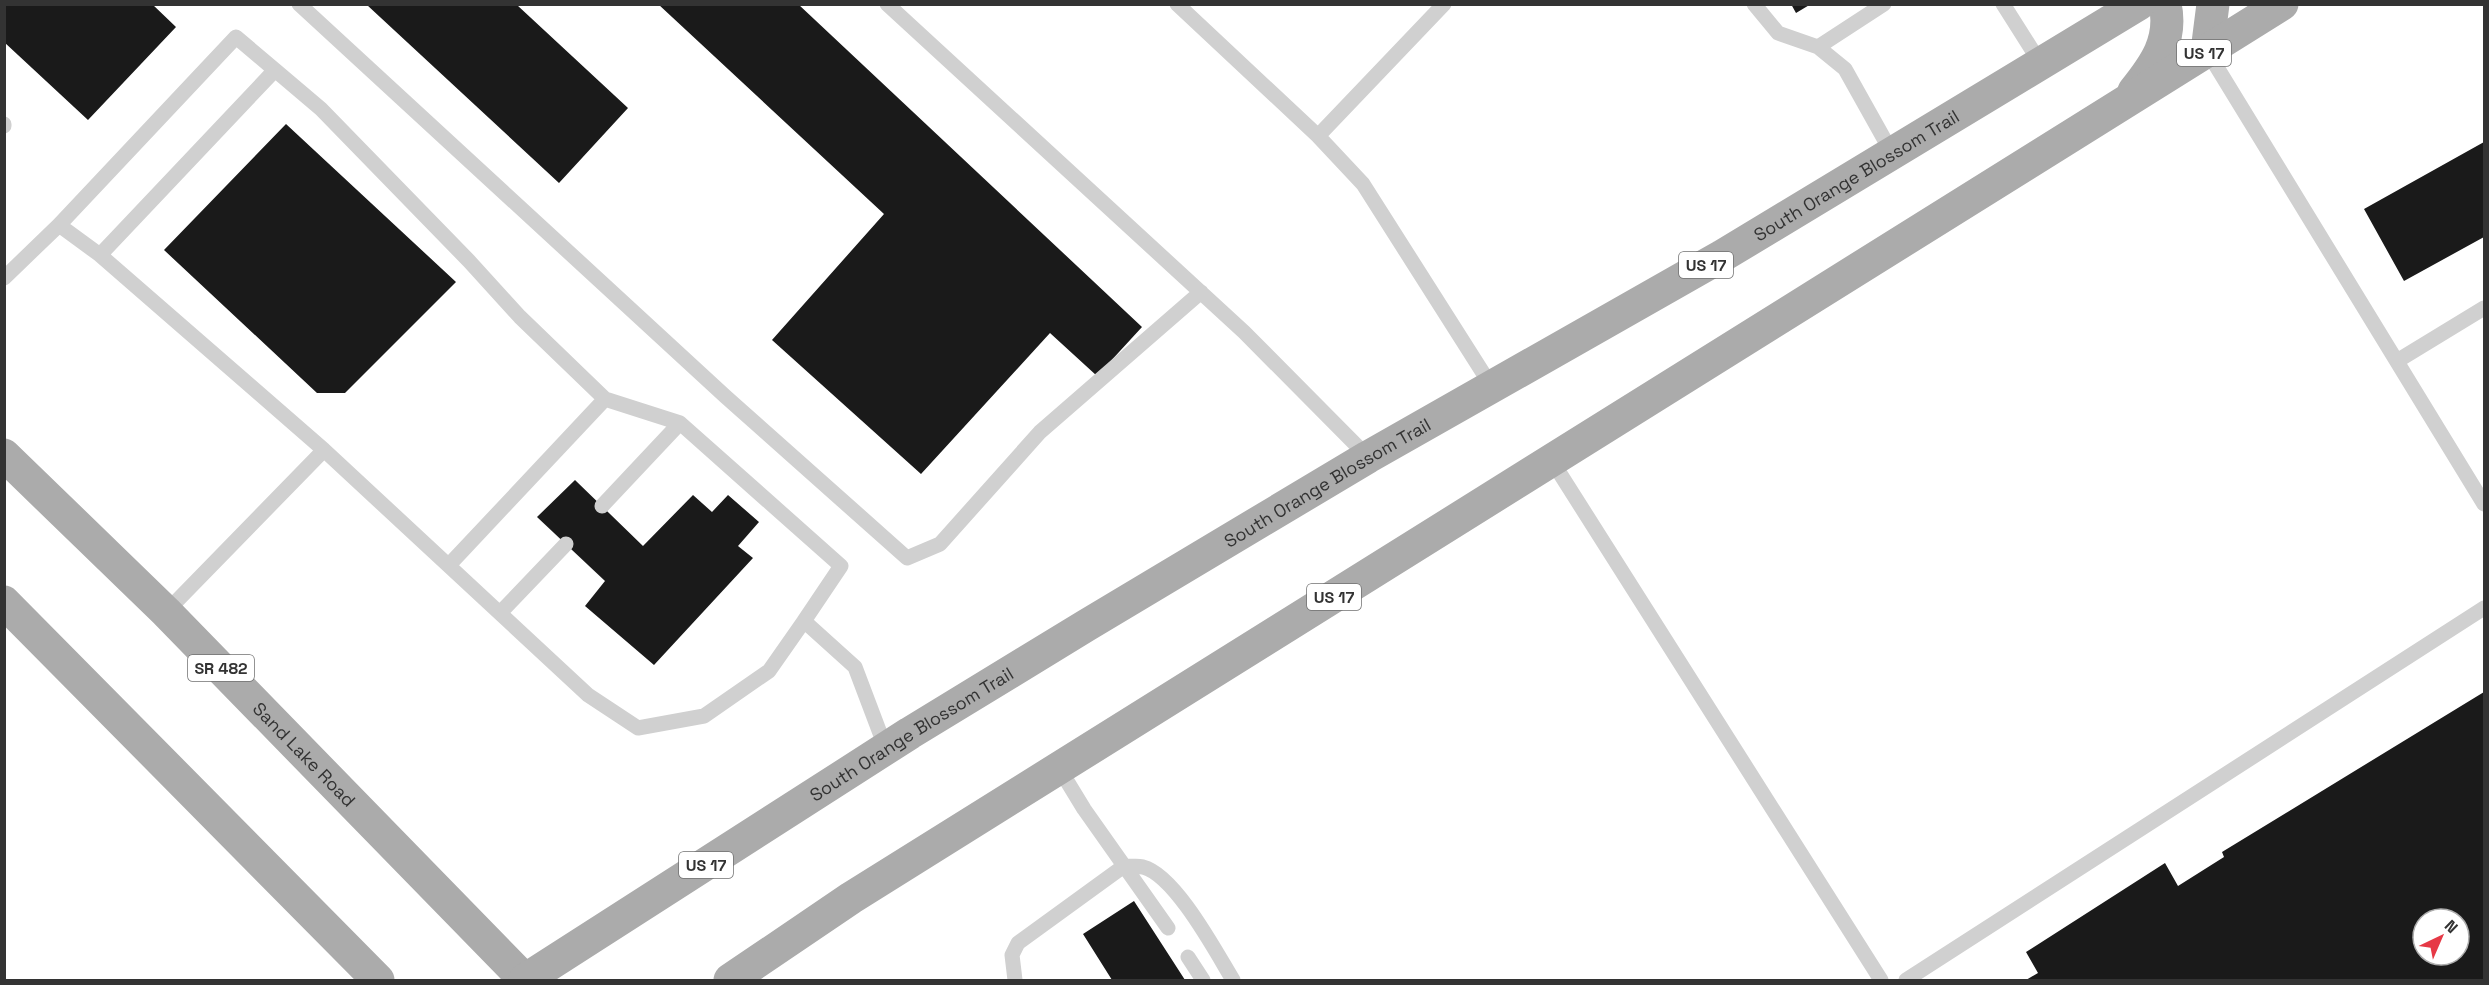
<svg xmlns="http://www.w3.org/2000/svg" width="2489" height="985" font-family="'Space Grotesk',sans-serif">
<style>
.building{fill:#1a1a1a;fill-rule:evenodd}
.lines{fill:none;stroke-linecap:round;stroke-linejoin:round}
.service{stroke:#d0d0d0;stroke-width:15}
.primary{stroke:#ababab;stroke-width:33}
.labels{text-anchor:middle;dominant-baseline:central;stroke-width:6;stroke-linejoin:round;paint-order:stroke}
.shield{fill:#fff;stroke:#707070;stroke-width:1.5}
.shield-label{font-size:16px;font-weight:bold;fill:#333}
.street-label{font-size:18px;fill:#333;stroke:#fff}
</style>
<rect width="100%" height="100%" fill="#fff"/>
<path class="building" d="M4 4H152L176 27 88 120 4 42Z
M658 4H798L1142 327 1097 376 1050 333 921 474 772 340 884 214Z
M1791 4H1811L1796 13Z
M367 5H517L628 108 559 183Z
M286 124 456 282 345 393H317L164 250Z
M2484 142V237L2404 281 2364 209Z
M575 480 643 546 693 495 712 512 728 495 759 522 738 546 753 558 654 665 585 606 605 581 537 517Z
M2484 692V980H2026L2038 973 2026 952 2165 863 2178 886 2224 857 2222 852ZM2423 919H2459V955H2423Z
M1134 901 1185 980H1112L1083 934Z"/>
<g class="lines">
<path class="service" d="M299 4 726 397 907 558 940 544 1040 432 1201 292
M887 4 1244 332 1368 457
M1177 4 1318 136 1363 184 1492 387
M1754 4 1778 33 1818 47 1845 69 1892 153
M2003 4 2041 64
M1818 47 1884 4
M2207 51 2484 504
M4 124V126
M1318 136 1444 4
M59 225 236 37 275 70
M4 278 59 225 100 255
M2397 361 2484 308
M324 450 100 255 275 70 321 109 469 261 520 317 605 399 680 423 841 566 804 621
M1552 461 1881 980
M602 506 680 423
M449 565 605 399
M166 612 324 450 588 695 638 728 704 716 769 671 804 621 855 667 886 749
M500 613 566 544
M1059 768 1084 809 1168 928
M1188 957 1203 980
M1015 980 1012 955 1018 943 1124 866C1130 866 1137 866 1143 867 1175 875 1216 952 1233 980
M1906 980 2484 608"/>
<g class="primary">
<path d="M2207 51 2213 4"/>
<path d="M2134 91C2155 65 2173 40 2165 4"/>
<path id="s1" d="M4 455 166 612 525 980"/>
<path d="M4 602 378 980"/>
<path id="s2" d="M525 980 910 733 1087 625 1368 457 1722 256 2139 4"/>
<path d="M730 980 851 898 2282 4"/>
</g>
</g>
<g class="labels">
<g class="shield">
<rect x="2177" y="40" width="54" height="26" rx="4.5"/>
<rect x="1679" y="252" width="54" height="26" rx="4.5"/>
<rect x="1307" y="584" width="54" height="26" rx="4.5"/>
<rect x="188" y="655" width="66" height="26" rx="4.5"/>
<rect x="679" y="852" width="54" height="26" rx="4.5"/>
</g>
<g class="shield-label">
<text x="2204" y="53">US 17</text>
<text x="1706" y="265">US 17</text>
<text x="1334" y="597">US 17</text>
<text x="221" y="668">SR 482</text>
<text x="706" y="865">US 17</text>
</g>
<g class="street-label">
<text stroke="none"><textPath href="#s2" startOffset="1556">South Orange Blossom Trail</textPath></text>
<text stroke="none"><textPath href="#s2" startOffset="944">South Orange Blossom Trail</textPath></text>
<text stroke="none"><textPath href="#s2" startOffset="458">South Orange Blossom Trail</textPath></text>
<text stroke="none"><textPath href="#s1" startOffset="424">Sand Lake Road</textPath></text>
</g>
</g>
<rect width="2489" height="985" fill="none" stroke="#333333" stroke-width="12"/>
<g transform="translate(2441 937) rotate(44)"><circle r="28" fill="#ffffff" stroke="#adadad" stroke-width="1.5"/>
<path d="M0-4.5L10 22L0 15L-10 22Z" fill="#e63946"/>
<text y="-9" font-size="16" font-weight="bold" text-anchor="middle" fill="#333333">N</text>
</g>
</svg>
